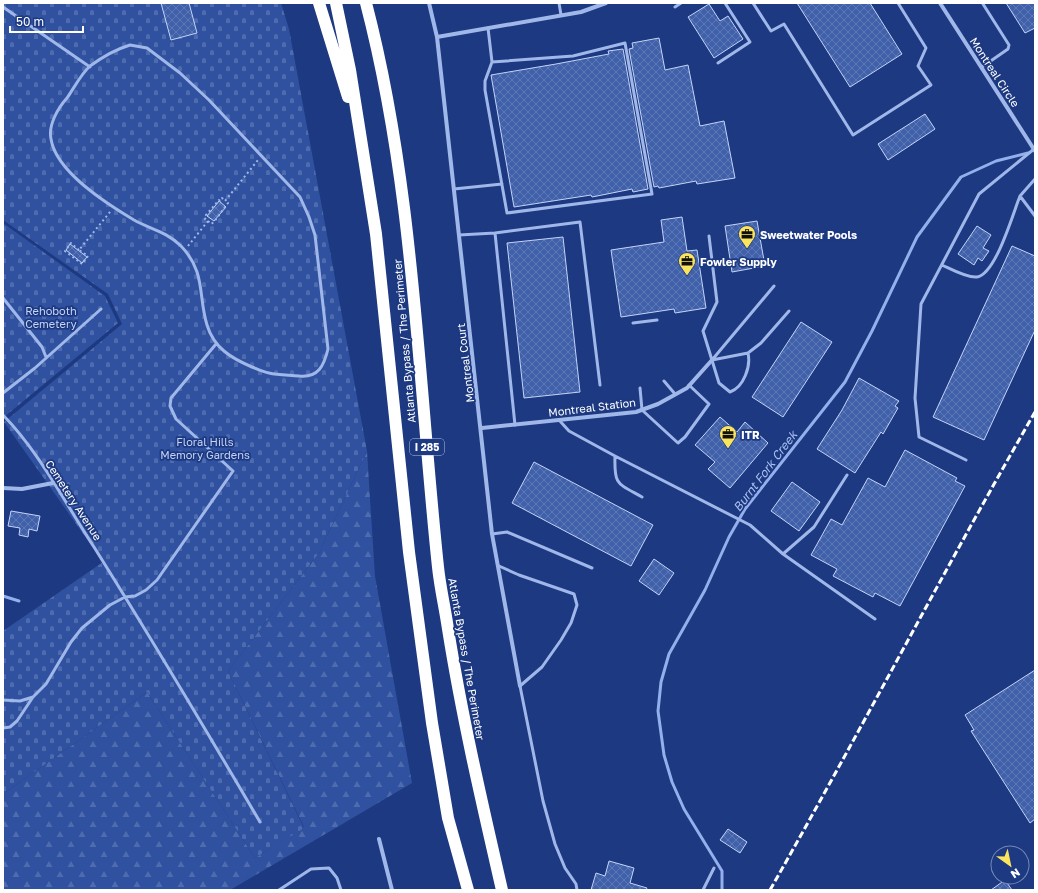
<svg xmlns="http://www.w3.org/2000/svg" width="1038" height="893" font-family="'Golos Text',sans-serif">
<style>
.forest{fill:url(#forest-firs)}
.cemetery{fill:url(#cemetery-stones)}
.lines{fill:none;stroke-linecap:round;stroke-linejoin:round}
.stream{stroke:#93afec;stroke-width:3}
.building{fill:url(#building-cross-hatch);stroke:#c5d4f7}
.path{stroke:#a0b7ea;stroke-width:2;stroke-dasharray:2 3;stroke-linecap:butt}
.lane{stroke:#a0b7ea;stroke-width:3}
.street{stroke:#a0b7ea;stroke-width:4}
.highway{stroke:#fff;stroke-width:12}
.rail{stroke:#fff;stroke-width:3;stroke-dasharray:7 3;stroke-linecap:butt}
.labels{text-anchor:middle;dominant-baseline:central;stroke-width:3.5;stroke-linejoin:round;paint-order:stroke}
.shield{fill:#1c3981;stroke:#bbc4d9;stroke-width:1}
.shield-label{font-size:10px;font-weight:bold;fill:#fff}
.street-label{font-size:11px;fill:#fff;stroke:#1c3981}
.poi-label{font-size:11px;font-weight:bold;fill:#fff;stroke:#1c3981;text-anchor:start}
.park-label{font-size:11px;fill:#c5d4f7;stroke:#1c3981}
.water-label{font-size:12px;font-style:italic;fill:#abc1f2;stroke:#1c3981}
</style>
<defs>
<pattern id="forest-firs" width="22" height="20" patternUnits="userSpaceOnUse"><rect width="22" height="20" fill="#2f51a0"/><path d="M5 1l3.5 6h-7zM16 11l3.5 6h-7z" fill="#4e6bae"/></pattern>
<pattern id="cemetery-stones" width="16" height="16" patternUnits="userSpaceOnUse"><rect width="16" height="16" fill="#2f51a0"/><path d="M2 7V4a2 2 0 0 1 4 0v3zM10 15v-3a2 2 0 0 1 4 0v3z" fill="#4e6bae"/></pattern>
<pattern id="building-cross-hatch" width="8" height="8" patternUnits="userSpaceOnUse"><rect width="8" height="8" fill="#4060a9"/><path d="M0 0l8 8M0 8l8-8" fill="none" stroke="#5d78b6"/></pattern>
</defs>
<rect width="100%" height="100%" fill="#1c3981"/>
<path class="forest" d="M367 451 375 576 412 783 230 890H3V794L147 692 255 858 304 827 228 671 319 553Z"/>
<path class="cemetery" d="M3 3H281L289 29 367 451 319 553 228 671 304 828 255 858 147 692 3 794V631L103 562 4 422 122 324 108 294 3 220Z
M3 223 105 296 118 323 3 418Z"/>
<g class="lines">
<path class="stream" d="M3 596 19 601
M722 890V871L684 809 672 782 664 755 658 711 661 682 669 654 705 590 729 537 745 509 845 382 872 331 917 237 961 177 996 161 1028 153"/>
</g>
<path class="building" d="M161 3H189L197 33 171 40Z
M797 3H870L902 54 850 87Z
M1006 3H1035V28L1025 33Z
M709 4 720 21 728 16 743 39 714 58 688 17Z
M659 38 665 70 688 65 700 126 724 121 735 178 697 184 696 181 659 188 658 186 654 187 629 49 633 48 632 43Z
M623 49 648 189 633 192 632 189 592 197 591 195 514 207 491 75 556 64 609 54 608 51Z
M925 114 935 129 888 160 878 144Z
M219 201 226 207 214 221 207 216Z
M682 217 687 251 697 250 706 308 675 313 674 309 621 317 611 250 664 242 661 220Z
M757 221 765 266 732 272 725 226Z
M977 226 991 235 983 248 989 251 982 261 978 258 974 265 958 254Z
M563 237 580 392 524 398 507 243Z
M70 244 87 257 82 263 66 250Z
M1012 246 1035 256V330L984 440 933 417Z
M801 322 832 342 783 417 752 397Z
M859 378 899 401 895 406 898 408 883 434 881 432 855 473 817 449 842 410Z
M720 417 737 432 745 422 768 443 730 488 708 469 715 462 695 445Z
M905 450 957 478 955 481 965 486 900 606 875 593 873 597 833 576 837 569 811 555 831 519 842 525 868 478 885 487Z
M534 462 653 525 631 566 512 503Z
M792 482 820 502 799 531 771 511Z
M11 511 40 516 37 531 29 529 28 537 19 535 20 528 8 526Z
M654 559 674 573 659 595 639 581Z
M1035 670V819L1030 823 971 731 974 730 965 715Z
M728 829 747 842 740 853 720 840Z
M609 861 634 868 630 883 647 888 646 890H591L596 873 605 876Z
M1005 880 1012 890H991Z"/>
<g class="lines">
<path class="path" d="M208 221 211 224 214 222 228 203 225 201
M188 246 208 221 205 219 207 216 206 215 219 200 220 201 222 198 225 201 258 160
M79 250 71 243 65 251 82 264 88 256 79 250 110 212"/>
<path class="lane" d="M559 3 561 15
M753 3 771 31 784 24 853 135 931 85 918 66 926 48 898 3
M3 7 90 67
M675 7 681 3
M488 28 492 62 485 81V90L507 213 652 194 625 43 573 56 492 62
M130 45 147 48 180 73 209 100 300 197 309 217 315 235 328 349C324 365 319 378 299 376 289 375 278 375 269 373 263 372 257 369 252 367 231 358 214 348 207 325 198 296 206 272 181 246 167 232 150 229 134 220 107 204 56 172 51 139 48 125 58 108 67 98 74 88 81 74 90 66 101 58 117 49 130 45Z
M718 63 750 42 725 3
M982 67 1008 49 1009 45 983 4
M1035 179 1020 196 1035 216
M454 189 502 184
M495 233 580 222 600 385
M459 235 495 233 515 425
M709 236 717 302 703 331 719 383 730 392C744 387 751 366 748 353
M942 265C951 269 966 278 977 277 996 274 1013 213 1020 196
M3 298 42 347 46 357
M633 323 657 320
M712 360 774 286
M712 360 748 353 761 343 789 311
M664 381 675 394
M640 388 642 410 678 443 685 437 709 404 689 385
M3 393 35 368 101 309
M3 415C40 453 65 503 94 547 151 638 206 730 260 822
M559 420 569 431 615 456C614 485 617 483 642 497
M615 456 750 525 783 554 875 619
M966 460 919 437 915 398 921 304 979 194 1034 149
M492 534 507 532 592 568
M783 554 814 527 847 475
M499 566 519 575 574 594 577 605 571 623 561 640 542 667 520 686 543 801 555 844 565 868 576 884 577 890
M3 700 20 701 33 697
M3 728 10 727 17 721 33 697 46 684 71 642 82 628 110 605 125 597 135 596 146 590 157 580 233 471 176 419 170 406 171 398 216 344
M279 890 311 869 329 868 337 878 341 890
M703 890 714 868"/>
<path class="street" d="M429 3 437 37 492 534 520 686
M940 3 1035 151
M437 37 581 12 606 3
M482 428 636 412 658 404 687 388 712 360
M3 488 22 489 53 483
M379 839 392 890"/>
<path class="highway" d="M319 3 348 97
M336 3 350 70 376 234 409 552 432 723 448 818 468 890
M366 3C414 187 418 379 438 567 440 587 445 608 448 629 462 717 482 803 502 890"/>
<path class="rail" d="M770 890C860 732 944 570 1035 412"/>
</g>
<defs>
<symbol id="office-pin" viewBox="-11 -11 22 30"><path d="M0 17L-7.5 6A9.5 9.5 0 1 1 7.5 6Z" fill="#fbe45d" stroke="#1c3981"/><path d="M-6-3h4V-5.5h4V-3h4V5H-6ZM-1-4.5V-3h2v-1.5ZM-6 0V1H6V0Z" fill="#111"/></symbol>
</defs>
<g fill-rule="evenodd">
<use href="#office-pin" x="737" y="224" width="20" height="27"/>
<use href="#office-pin" x="677" y="251" width="20" height="27"/>
<use href="#office-pin" x="718" y="424" width="20" height="27"/>
</g>
<g class="labels">
<rect class="shield" x="410" y="439" width="34" height="16" rx="3"/>
<g class="shield-label">
<text x="427" y="447">I 285</text>
</g>
<g class="street-label">
<text transform="translate(995 72) rotate(57)">Montreal Circle</text>
<text transform="translate(404 341) rotate(-95)">Atlanta Bypass / The Perimeter</text>
<text transform="translate(465 363) rotate(-97)">Montreal Court</text>
<text transform="translate(592 407) rotate(-7)">Montreal Station</text>
<text transform="translate(74 500) rotate(57)">Cemetery Avenue</text>
<text transform="translate(467 659) rotate(80)">Atlanta Bypass / The Perimeter</text>
</g>
<g class="poi-label">
<text x="760" y="234">Sweetwater Pools</text>
<text x="700" y="261">Fowler Supply</text>
<text x="741" y="434">ITR</text>
</g>
<g class="park-label">
<text x="51" y="310">Rehoboth<tspan x="51" dy="13">Cemetery</tspan></text>
<text x="205" y="441">Floral Hills<tspan x="205" dy="13">Memory Gardens</tspan></text>
</g>
<g class="water-label">
<text transform="translate(765 471) rotate(-53)">Burnt Fork Creek</text>
</g>
</g>
<rect width="1038" height="893" fill="none" stroke="#ffffff" stroke-width="8"/>
<g transform="translate(1010 865) rotate(147)"><circle r="19" fill="#1c3981" stroke="#7788b3"/>
<path d="M0-3L7 15L0 10L-7 15Z" fill="#fbe45d"/>
<text y="-6" font-size="11" font-weight="bold" text-anchor="middle" fill="#ffffff">N</text>
</g>
<path d="M10 26v6h73v-6" fill="none" stroke="#ffffff" stroke-width="2"/>
<text x="16" y="26" font-size="12" fill="#ffffff" stroke="#1c3981" stroke-width="3" paint-order="stroke">50 m</text>
</svg>
